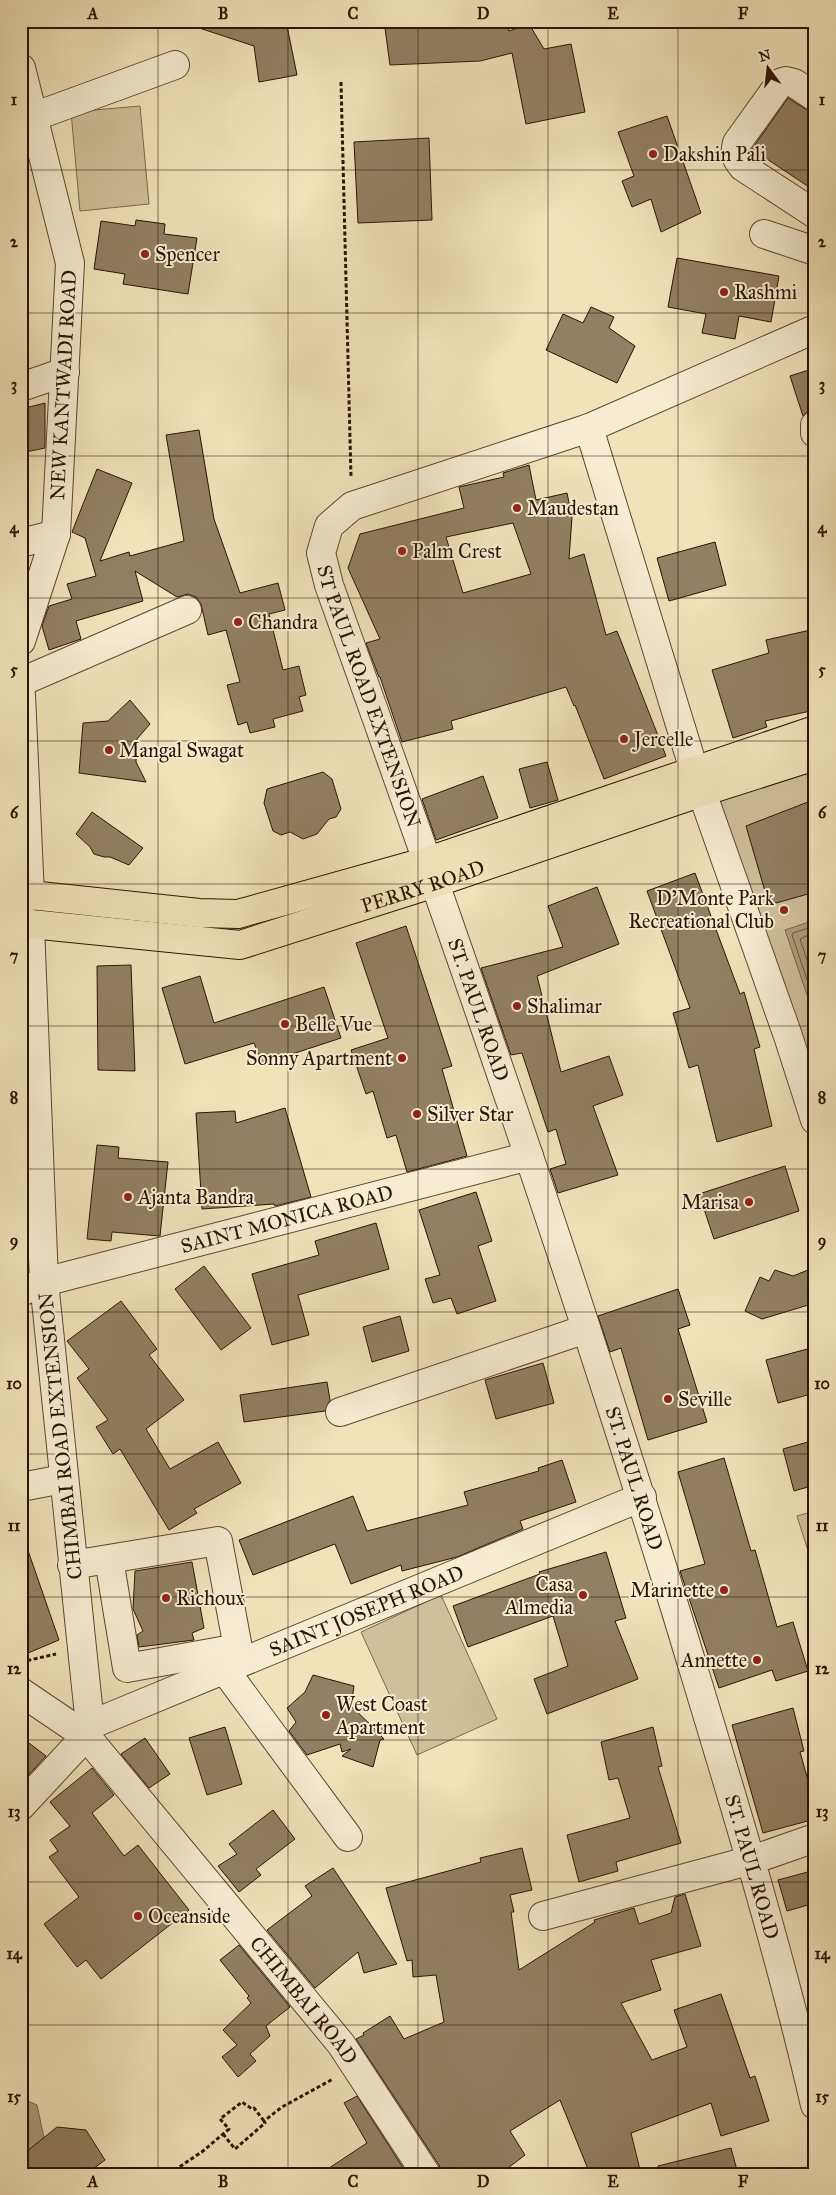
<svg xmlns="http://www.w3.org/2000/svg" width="836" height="2195" font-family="'IM FELL Great Primer',serif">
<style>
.green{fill:#d0bf9b;stroke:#7e6950}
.water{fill:#ae9c7c;stroke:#7a654c}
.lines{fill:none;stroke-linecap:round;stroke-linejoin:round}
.shore{stroke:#6e5840;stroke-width:1}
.building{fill:#937f63;stroke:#2d1304;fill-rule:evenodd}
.minor-casing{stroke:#5e4732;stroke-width:30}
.major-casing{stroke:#2d1304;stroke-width:30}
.path{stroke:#2d1304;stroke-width:3;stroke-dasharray:4 2.5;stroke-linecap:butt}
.minor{stroke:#f6ecd2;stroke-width:28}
.major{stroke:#f1e2ba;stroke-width:28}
.grid{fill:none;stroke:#2d1304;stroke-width:1;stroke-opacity:0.55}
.poi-dot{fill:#8f2418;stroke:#f6ecd2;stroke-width:2}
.labels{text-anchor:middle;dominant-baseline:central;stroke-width:4;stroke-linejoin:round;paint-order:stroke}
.poi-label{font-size:20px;fill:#2d1304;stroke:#f6ecd2;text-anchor:start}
.street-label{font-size:20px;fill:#2d1304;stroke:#f6ecd2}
.neatline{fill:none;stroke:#2d1304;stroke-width:2}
.grid-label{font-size:16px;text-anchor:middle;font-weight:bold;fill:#2d1304}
</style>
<rect width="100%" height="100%" fill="#f1e2ba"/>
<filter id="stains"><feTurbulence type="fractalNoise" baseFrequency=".004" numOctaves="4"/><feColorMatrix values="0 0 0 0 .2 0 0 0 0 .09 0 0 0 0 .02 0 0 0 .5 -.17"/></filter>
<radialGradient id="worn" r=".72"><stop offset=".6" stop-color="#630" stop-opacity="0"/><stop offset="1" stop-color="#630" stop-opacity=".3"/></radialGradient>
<path class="green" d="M140 106 149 204 80 211 71 112Z
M815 762V1096L717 792Z
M815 1511V1573L797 1516Z
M441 1595 497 1719 417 1755 361 1632Z"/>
<path class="water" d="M815 920V995L808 998 785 930Z
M21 2098 37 2105 47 2152 21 2173Z"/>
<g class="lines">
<path class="shore" d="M815 926 793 933 792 935 810 989 815 991
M815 932 800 939 815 984"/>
</g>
<path class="building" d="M190 21H286L297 75 259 82 254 46 190 25Z
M384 21H507L509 31 529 24 544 49 571 44 585 112 526 124 512 53 480 61 390 65Z
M788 98 815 115V191L752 149Z
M667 116 701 213 661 232 651 199 632 207 622 181 634 176 618 132Z
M429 138 432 220 358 223 354 142Z
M136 220 165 224 164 234 197 238 188 294 123 284 125 274 94 269 101 221 135 226Z
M677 258 779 276 771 322 739 316 735 339 702 333 706 314 668 307Z
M591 307 614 317 609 328 635 346 617 383 546 350 563 314 583 323Z
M815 368V409L808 411 803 416 790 376Z
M45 403V448L21 453V409Z
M199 430 214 519 240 593 278 583 285 610 269 614 283 670 299 666 306 695 299 697 303 711 273 719 275 727 250 733 247 722 238 725 227 685 240 682 226 630 208 635 201 604 196 597 188 594 177 597 135 571 143 601 76 621 81 639 49 650 42 626 49 606 72 599 67 584 96 576 85 538 72 532 97 469 132 483 100 561 129 552 130 556 184 541 166 435Z
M529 465 536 500 567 493 572 517 569 559 584 554 606 635 617 631 666 756 604 779 575 705 574 706 566 687 451 721 453 729 402 742 380 677H379L366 643 380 639 348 568 360 534 464 508 459 487 504 477 503 473ZM513 523 531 574 463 593 446 537Z
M715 542 726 585 669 601 657 558Z
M815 629V710L765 721 767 727 733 738 712 670 769 653 766 640Z
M130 700 150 724 137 739 136 762 146 782 79 773 83 723 108 721Z
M547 762 558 800 530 808 519 769Z
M323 772 332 779 341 809 336 817 329 819 317 834 303 839 290 832 281 835 273 831 264 803 267 789Z
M483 776 498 818 436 840 422 799Z
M808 802 815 818V892L769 905 746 826Z
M92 812 143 848 129 865 110 857H104L94 854 90 847 76 834Z
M695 873 740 994 744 992 760 1047 754 1049 772 1126 717 1142 698 1065 689 1068 673 1013 690 1008 647 891Z
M597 887 619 944 537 976 561 1072 609 1056 623 1095 593 1106 618 1175 558 1193 550 1169 566 1164 556 1129 548 1132 522 1053 511 1055 481 968 563 947 548 906Z
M406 926 452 1066 442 1069 467 1156 407 1172 396 1135 387 1138 373 1091 366 1094 351 1050 388 1038 356 943Z
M131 965 135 1071 98 1070 97 966Z
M200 976 214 1023 324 987 341 1038 262 1064 254 1043 185 1064 162 988Z
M285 1108 311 1197 275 1206 274 1204 202 1209 196 1113 235 1111 236 1123Z
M97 1145 119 1147 118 1158 168 1162 160 1236 112 1232 111 1241 87 1239Z
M785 1166 799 1211 714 1239 699 1194Z
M476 1192 492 1241 478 1246 496 1301 457 1314 451 1298 433 1303 425 1279 440 1275 419 1210Z
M376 1223 389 1269 298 1295 309 1335 272 1345 252 1274 319 1255 315 1241Z
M204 1266 251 1328 221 1350 175 1289Z
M775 1270 793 1276 808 1270 815 1289V1303L762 1319 745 1311 760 1277 769 1281Z
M678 1289 690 1325 678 1329 707 1422 648 1440 621 1348 610 1352 598 1316Z
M121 1301 157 1349 149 1355 184 1400 146 1429 170 1469 218 1442 241 1483 194 1509 197 1513 169 1530 120 1449 113 1454 96 1427 108 1420 77 1378 89 1369 67 1341Z
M400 1316 409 1351 372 1362 363 1327Z
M815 1347V1393L778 1403 766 1360Z
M543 1363 554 1403 496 1419 485 1380Z
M327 1382 330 1400 325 1411 244 1422 240 1395Z
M815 1440V1485L794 1491 783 1449Z
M724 1458 751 1551 755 1550 777 1627 793 1622 808 1671 776 1681 772 1670 719 1688 680 1571 705 1564 678 1472Z
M562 1460 576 1502 520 1521 523 1529 457 1557 402 1571 401 1565 351 1584 335 1544 253 1575 239 1540 353 1496 367 1531 468 1505 464 1492 539 1471 538 1468Z
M24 1539 59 1640 21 1656V1540Z
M606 1552 626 1618 615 1621 638 1679 547 1714 534 1679 568 1666 553 1616 468 1647 453 1606 540 1574 539 1572Z
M192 1562 204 1628 192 1633 194 1640 139 1647 137 1635 143 1631 133 1609 135 1571Z
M313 1675 354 1686 351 1706 376 1730 384 1723 381 1736 384 1739 380 1740 373 1767 342 1756 351 1749 342 1752 340 1744 307 1755 289 1731 296 1722 287 1708 305 1692Z
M793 1708 804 1751 800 1752 815 1805V1819L763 1833 732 1725Z
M225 1727 242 1784 207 1795 189 1738Z
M653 1727 662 1766 658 1767 681 1843 616 1862 618 1871 579 1882 567 1835 630 1818 618 1778 609 1780 601 1742Z
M21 1737 46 1756 21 1783Z
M145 1738 170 1774 149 1788 121 1754Z
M92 1768 114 1795 92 1813 124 1856 138 1845 189 1910 101 1979 86 1960 77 1967 44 1924 79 1897 49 1857 58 1851 50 1840 70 1826 50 1802Z
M273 1810 295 1839 256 1869 261 1875 239 1892 218 1866 237 1854 229 1844Z
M522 1848 532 1890 510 1895 514 1912H511L519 1970 595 1922 594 1920 634 1908 639 1924 671 1913 675 1897 685 1894 701 1946 651 1960 661 1990 621 2003 652 2060 687 2047 674 2010 721 1994 750 2078 755 2076 769 2121 721 2136 711 2103 631 2133 641 2174H590L560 2100 510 2131 525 2155 500 2174H442L439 2165 356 2039 364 2035 363 2033 390 2016 404 2039 444 2022 436 1975 413 1977 412 1960 407 1961 386 1888 481 1862 480 1858Z
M333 1868 397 1964 364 1973 358 1952 315 1988 267 1930 312 1896 305 1886Z
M815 1870V1903L787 1911 778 1880Z
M239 1945 290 2007 266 2026 270 2036 250 2054 256 2061 238 2077 222 2057 237 2045 223 2030 251 2003 247 1998 249 1996 220 1960Z
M357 2096 407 2174H320L367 2143 344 2103Z
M57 2127 86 2130 105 2160 86 2174H28L21 2165V2156Z
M731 2148 738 2174H658V2166Z"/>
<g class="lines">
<defs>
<g id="minor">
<path d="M21 68 70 263 56 534 21 641"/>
<path d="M815 97 794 83 786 81 780 83 737 143C734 154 736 159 743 167L815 214"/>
<path d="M21 114 33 117 175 65"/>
<path d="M764 234 815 251"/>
<path id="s1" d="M815 329 589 428 352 506 329 526 321 553 329 585C452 928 572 1271 678 1618 727 1780 777 1940 815 2105"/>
<path d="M21 387 65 372"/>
<path d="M815 425V433"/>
<path d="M589 428 694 770 788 1036 815 1120"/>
<path d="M21 543 56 534"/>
<path d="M21 682 187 610"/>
<path d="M21 695 30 896"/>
<path id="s2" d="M21 1292 44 1282 529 1156"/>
<path d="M340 1412 586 1329"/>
<path d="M21 1487 63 1479"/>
<path d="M72 1565C121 1557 169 1549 218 1541L238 1648 127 1668 109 1559"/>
<path d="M224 1669 348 1837"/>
<path id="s3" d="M21 1692 86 1736 341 2044 426 2174"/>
<path id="s4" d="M90 1725 642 1497"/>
<path d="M21 1806 86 1736 90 1725 44 1282 30 925"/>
<path d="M543 1916 752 1860 815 1838"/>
</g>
<g id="major">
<path d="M21 894 199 913 238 914 428 861 815 730"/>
<path id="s5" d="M21 923 240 945 435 883 702 792 815 756"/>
</g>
</defs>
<use href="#minor" class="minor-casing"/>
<use href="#major" class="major-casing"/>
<path class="path" d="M341 82 351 478
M21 1662 56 1654
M223 2134 235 2149 265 2123 264 2121 282 2107 333 2079
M169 2174 203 2151 229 2129 220 2119 242 2102 252 2109 254 2108 264 2121"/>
<use href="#minor" class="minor"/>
<use href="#major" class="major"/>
</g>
<path class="grid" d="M158 21V2174M288 21V2174M418 21V2174M548 21V2174M678 21V2174M21 170H815M21 313H815M21 456H815M21 598H815M21 741H815M21 884H815M21 1026H815M21 1169H815M21 1312H815M21 1454H815M21 1597H815M21 1740H815M21 1882H815M21 2025H815"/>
<g class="poi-dot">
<circle cx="653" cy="154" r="5"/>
<circle cx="145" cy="254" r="5"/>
<circle cx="724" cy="292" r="5"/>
<circle cx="517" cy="508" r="5"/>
<circle cx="402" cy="551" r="5"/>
<circle cx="238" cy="622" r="5"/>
<circle cx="624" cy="739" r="5"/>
<circle cx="109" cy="750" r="5"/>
<circle cx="784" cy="910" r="5"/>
<circle cx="517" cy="1006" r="5"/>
<circle cx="285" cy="1024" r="5"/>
<circle cx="402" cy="1058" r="5"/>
<circle cx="417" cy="1114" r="5"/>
<circle cx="128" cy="1197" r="5"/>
<circle cx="749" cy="1202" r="5"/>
<circle cx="668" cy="1399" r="5"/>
<circle cx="724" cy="1590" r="5"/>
<circle cx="583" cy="1595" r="5"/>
<circle cx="166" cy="1598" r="5"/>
<circle cx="757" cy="1660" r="5"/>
<circle cx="326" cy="1715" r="5"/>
<circle cx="138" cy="1916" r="5"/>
</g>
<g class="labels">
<g class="poi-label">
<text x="663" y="154">Dakshin Pali</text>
<text x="155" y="254">Spencer</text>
<text x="734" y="292">Rashmi</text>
<text x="527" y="508">Maudestan</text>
<text x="412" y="551">Palm Crest</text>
<text x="248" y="622">Chandra</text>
<text x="634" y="739">Jercelle</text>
<text x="119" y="750">Mangal Swagat</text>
<text x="774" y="898" text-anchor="end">D'Monte Park<tspan x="774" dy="23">Recreational Club</tspan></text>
<text x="527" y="1006">Shalimar</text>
<text x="295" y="1024">Belle Vue</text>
<text x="392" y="1058" text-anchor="end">Sonny Apartment</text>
<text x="427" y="1114">Silver Star</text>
<text x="138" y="1197">Ajanta Bandra</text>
<text x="739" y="1202" text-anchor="end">Marisa</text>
<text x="678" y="1399">Seville</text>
<text x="573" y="1584" text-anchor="end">Casa<tspan x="573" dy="23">Almedia</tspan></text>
<text x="714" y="1590" text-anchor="end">Marinette</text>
<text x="176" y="1598">Richoux</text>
<text x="747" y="1660" text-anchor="end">Annette</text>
<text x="336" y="1704">West Coast<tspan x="336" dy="23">Apartment</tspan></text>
<text x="148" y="1916">Oceanside</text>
</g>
<g class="street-label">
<text transform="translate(63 385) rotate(-87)">NEW KANTWADI ROAD</text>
<text stroke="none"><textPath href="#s1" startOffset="706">ST PAUL ROAD EXTENSION</textPath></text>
<text stroke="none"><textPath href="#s5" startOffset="412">PERRY ROAD</textPath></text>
<text stroke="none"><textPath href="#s1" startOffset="1038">ST. PAUL ROAD</textPath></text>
<text stroke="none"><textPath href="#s2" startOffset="276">SAINT MONICA ROAD</textPath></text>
<text transform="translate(60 1436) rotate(-96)">CHIMBAI ROAD EXTENSION</text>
<text stroke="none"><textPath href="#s1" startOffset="1532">ST. PAUL ROAD</textPath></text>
<text stroke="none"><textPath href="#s4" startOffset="299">SAINT JOSEPH ROAD</textPath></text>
<text stroke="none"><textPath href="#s1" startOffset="1938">ST. PAUL ROAD</textPath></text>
<text stroke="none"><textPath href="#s3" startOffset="421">CHIMBAI ROAD</textPath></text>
</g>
</g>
<rect width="836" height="2195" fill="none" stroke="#f1e2ba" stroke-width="55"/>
<g transform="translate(768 68) rotate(345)" stroke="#f6ecd2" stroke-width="4" paint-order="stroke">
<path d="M0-4L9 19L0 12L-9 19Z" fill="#2d1304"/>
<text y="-8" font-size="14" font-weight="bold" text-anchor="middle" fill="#2d1304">N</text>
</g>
<rect x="28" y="28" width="780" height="2140" class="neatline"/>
<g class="grid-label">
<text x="93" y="19">A</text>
<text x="223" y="19">B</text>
<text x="353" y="19">C</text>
<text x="483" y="19">D</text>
<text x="613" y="19">E</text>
<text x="743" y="19">F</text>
<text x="14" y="105">1</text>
<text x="822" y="105">1</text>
<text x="14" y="247">2</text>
<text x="822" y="247">2</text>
<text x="14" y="390">3</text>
<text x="822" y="390">3</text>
<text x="14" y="533">4</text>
<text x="822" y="533">4</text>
<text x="14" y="675">5</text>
<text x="822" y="675">5</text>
<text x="14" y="818">6</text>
<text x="822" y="818">6</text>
<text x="14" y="961">7</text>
<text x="822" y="961">7</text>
<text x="14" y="1103">8</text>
<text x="822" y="1103">8</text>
<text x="14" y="1246">9</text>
<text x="822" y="1246">9</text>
<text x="14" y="1389">10</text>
<text x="822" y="1389">10</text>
<text x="14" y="1531">11</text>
<text x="822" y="1531">11</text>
<text x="14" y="1674">12</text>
<text x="822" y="1674">12</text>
<text x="14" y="1817">13</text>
<text x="822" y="1817">13</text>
<text x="14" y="1959">14</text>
<text x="822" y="1959">14</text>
<text x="14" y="2102">15</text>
<text x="822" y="2102">15</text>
<text x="93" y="2187">A</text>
<text x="223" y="2187">B</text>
<text x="353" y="2187">C</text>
<text x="483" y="2187">D</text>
<text x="613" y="2187">E</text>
<text x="743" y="2187">F</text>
</g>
<rect width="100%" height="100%" filter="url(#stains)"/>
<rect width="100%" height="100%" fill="url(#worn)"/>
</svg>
